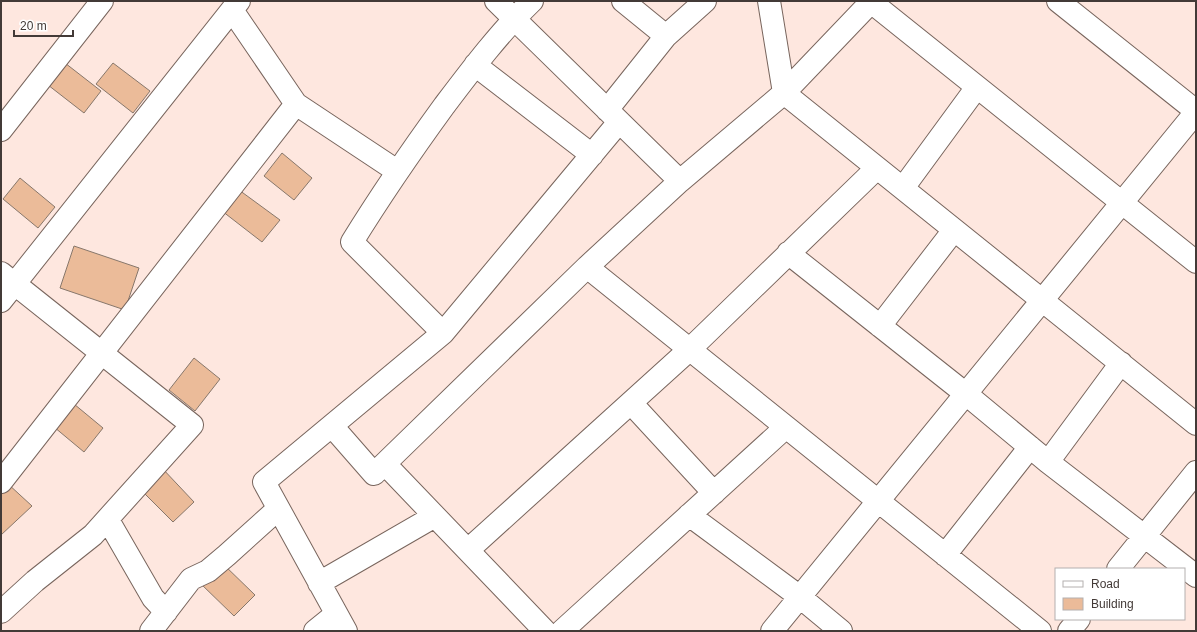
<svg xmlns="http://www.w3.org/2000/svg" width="1197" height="632" font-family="Helvetica,sans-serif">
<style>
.building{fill:#ebbb99;stroke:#87776b}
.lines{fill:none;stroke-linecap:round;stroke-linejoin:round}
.minor-casing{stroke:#78655d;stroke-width:24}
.minor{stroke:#fff;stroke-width:22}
</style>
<rect width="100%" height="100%" fill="#fee7df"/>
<path class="building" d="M65 63 101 91 84 113 48 85Z
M113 63 150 91 133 113 96 84Z
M282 153 312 178 294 200 264 176Z
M20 178 55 207 38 228 3 199Z
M239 190 280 220 262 242 222 211Z
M74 246 139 268 125 310 60 288Z
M194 358 220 379 195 411 169 390Z
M74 404 103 428 84 452 54 427Z
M161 467 194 502 173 522 139 488Z
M7 483 32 506 1 535V492Z
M221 562 255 595 234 616 200 583Z"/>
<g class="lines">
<defs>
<path id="minor" d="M496 1 680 181
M623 1 666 36
M769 1 784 93 1196 424
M1058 1 1196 111
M871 2 1196 262
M232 10 296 104 397 171
M475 65 592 155
M607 110 666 36 705 1
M1 130 102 1
M903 188 977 87
M788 253 966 394 1048 462 1196 576
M587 267 1040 631
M1 273 192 425 93 535 35 581 1 612
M1 301 239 1
M880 326 954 230
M443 333 352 242C381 195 412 150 444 106 472 69 499 33 532 1
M631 403 714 493
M332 426 374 474 587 267 680 181 784 93 872 1
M1048 462 1121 363
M385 464 545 631
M1 482 296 104
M689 515 800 597 841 631
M108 520 153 598 166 612
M468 550 689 350 877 168
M945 555 1030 447
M1118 569 1196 472
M319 583 435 516
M151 631 191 579 208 571 227 555 278 509
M315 631 336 614
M346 631 264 482 443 333 619 122
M562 631 786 427
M772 631 1196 112
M1069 631 1079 619"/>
</defs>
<use href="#minor" class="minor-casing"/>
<use href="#minor" class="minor"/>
</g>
<rect width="1197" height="632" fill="none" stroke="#433a37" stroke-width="4"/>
<rect x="1055" y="568" width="130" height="52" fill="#ffffff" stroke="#b4b0af"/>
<rect x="1063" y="581" width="20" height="6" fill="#ffffff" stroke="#b4b0af"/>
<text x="1091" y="588" font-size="12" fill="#433a37">Road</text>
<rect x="1063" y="598" width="20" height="12" fill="#ebbb99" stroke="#b4b0af"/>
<text x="1091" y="608" font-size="12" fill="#433a37">Building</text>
<path d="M14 30v6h59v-6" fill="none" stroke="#433a37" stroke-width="2"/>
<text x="20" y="30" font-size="12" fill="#433a37" stroke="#ffffff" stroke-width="3" paint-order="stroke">20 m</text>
</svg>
